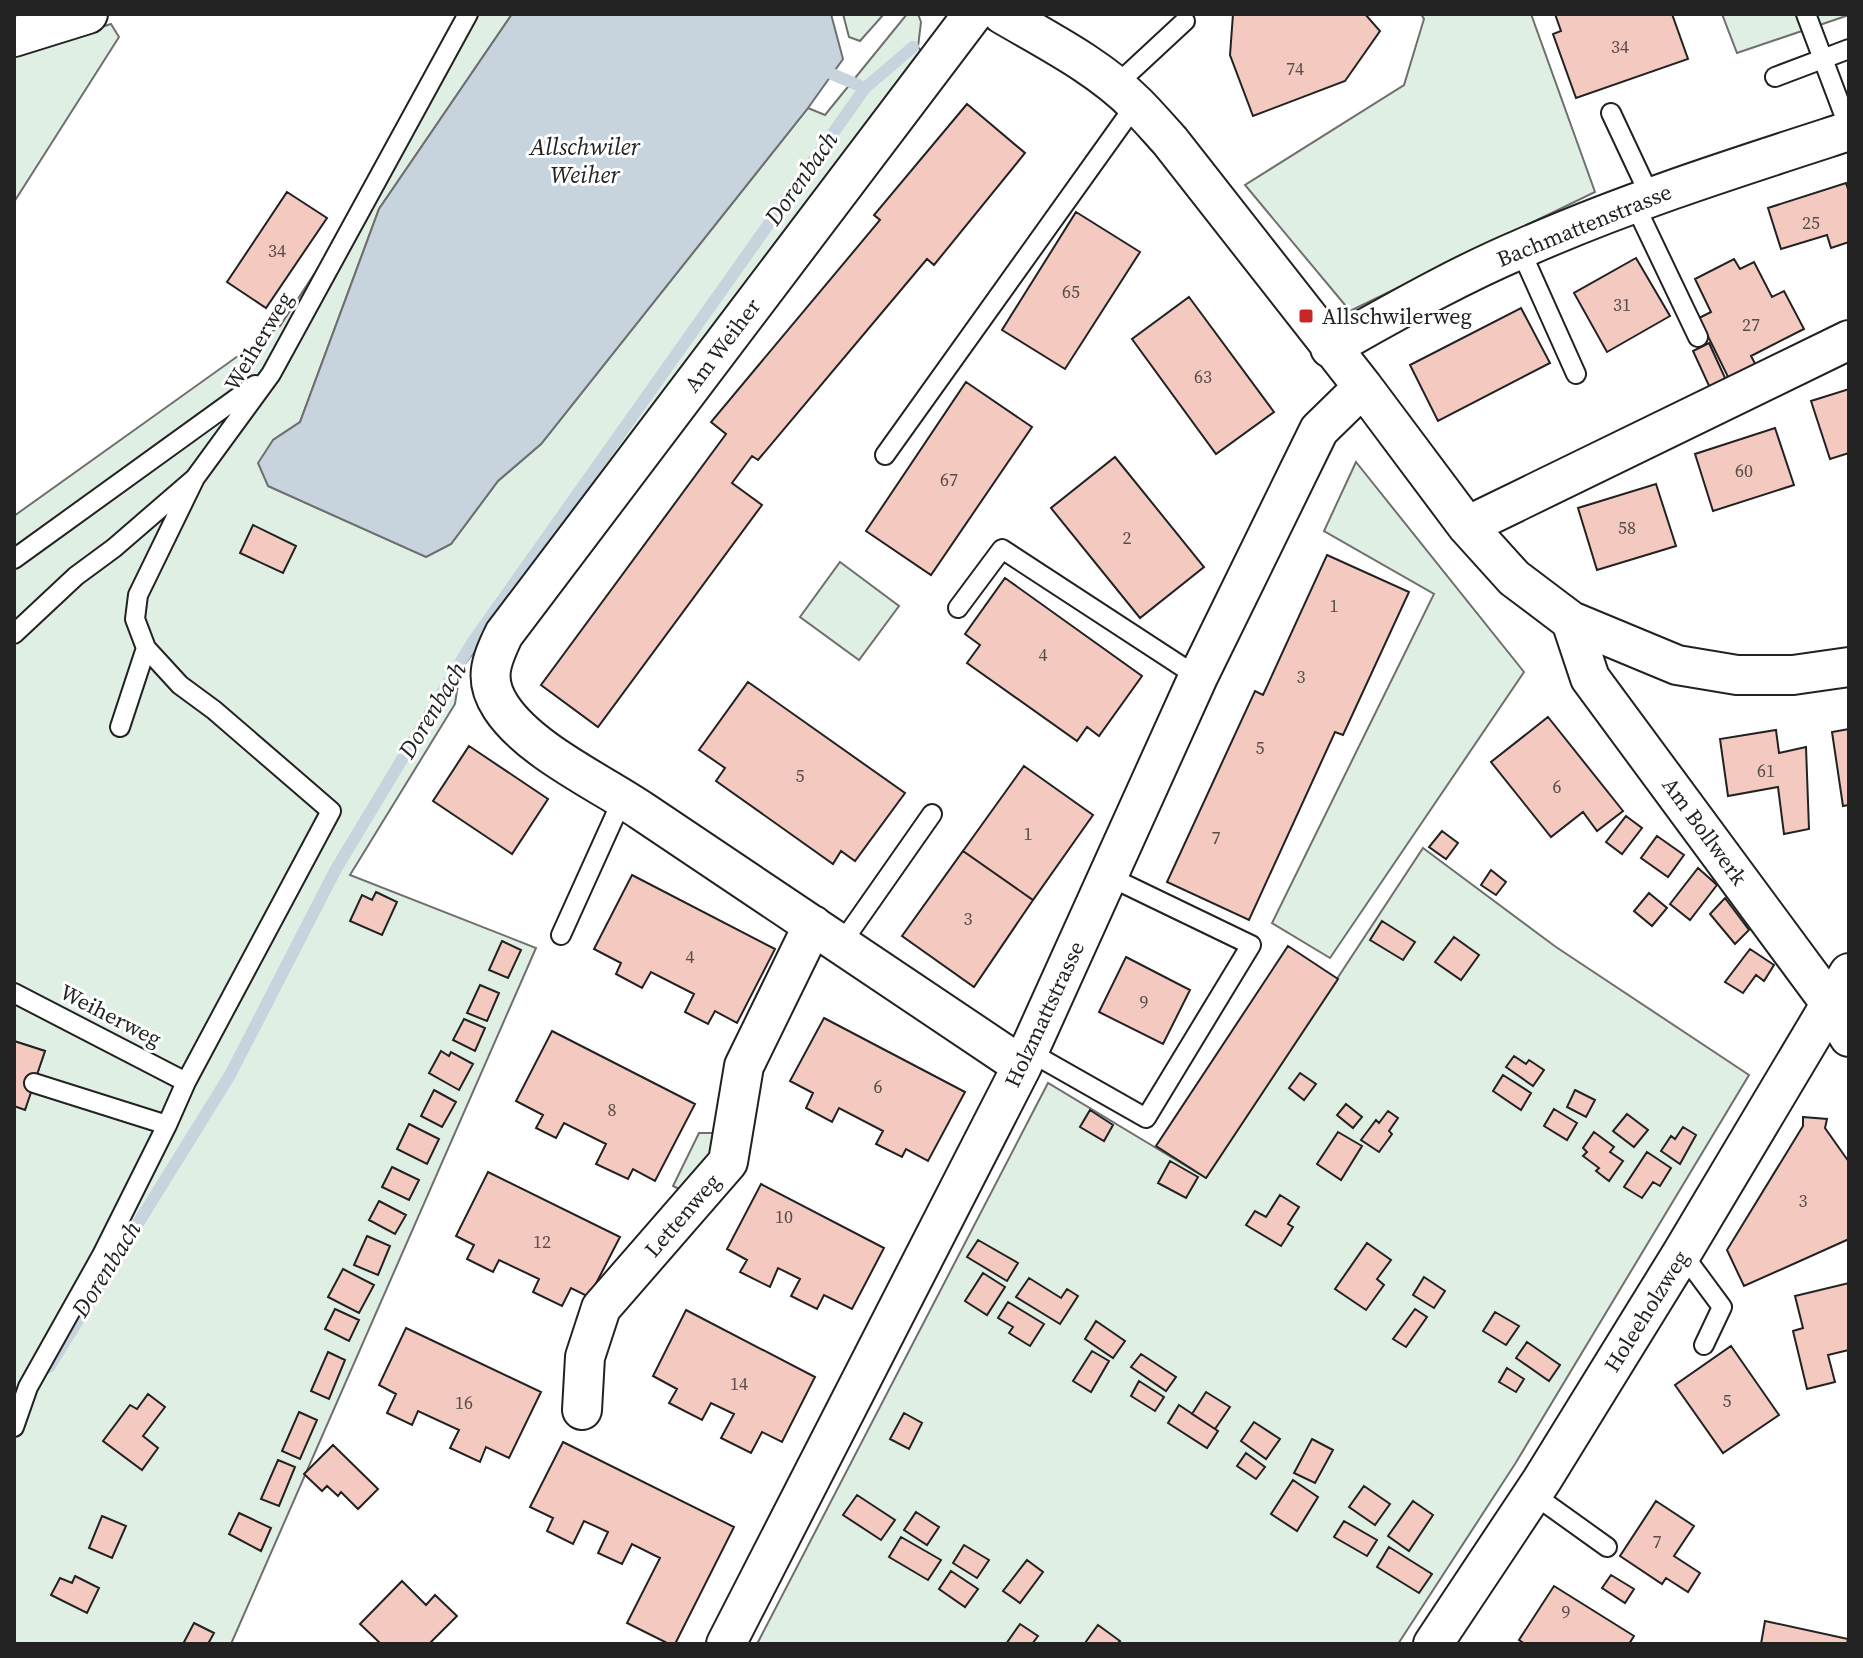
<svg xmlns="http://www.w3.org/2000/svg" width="1863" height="1658" font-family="'Source Serif 4',serif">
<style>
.green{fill:#e0efe3;stroke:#6f6f6f;stroke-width:2}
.water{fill:#c7d3dd;stroke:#6f6f6f;stroke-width:2}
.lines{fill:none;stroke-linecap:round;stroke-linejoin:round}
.stream{stroke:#c7d3dd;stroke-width:12}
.building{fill:#f3c9c0;stroke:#222;stroke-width:2}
.lane-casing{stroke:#222;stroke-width:22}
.street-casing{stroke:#222;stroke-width:42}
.lane{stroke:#fff;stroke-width:18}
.street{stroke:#fff;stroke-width:38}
.poi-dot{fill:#c62828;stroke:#fff;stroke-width:3}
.labels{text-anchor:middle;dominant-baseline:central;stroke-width:6;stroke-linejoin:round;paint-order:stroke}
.number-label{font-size:18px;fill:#564c4a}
.street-label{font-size:22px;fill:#222;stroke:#fff}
.poi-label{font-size:22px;fill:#222;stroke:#fff;text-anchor:start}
.water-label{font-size:24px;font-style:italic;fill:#222;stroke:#fff}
</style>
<rect width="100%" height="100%" fill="#fff"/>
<path class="green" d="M475 14H512L379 209 300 422 273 440 268 486 426 557 451 544 498 481 541 444 808 108 825 115 907 14H918L921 22 918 47 926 57 734 297 460 671 455 704 350 875 536 948 231 1644H14V1106L25 1109 45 1051 14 1041V516L280 326 349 221Z
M843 14H884L860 41 849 37Z
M1421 14H1531L1595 192 1350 311 1245 185 1404 85 1424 19Z
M1722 14H1849V15L1737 53Z
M111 24 119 37 14 202V55Z
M1356 462 1524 672 1330 958 1272 923 1434 594 1324 531Z
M840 562 899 606 859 660 800 617Z
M1423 848 1556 947 1749 1075 1515 1464 1398 1644H757L1048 1083 1206 1178Z
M699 1133H722L691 1195 673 1186Z"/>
<path class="water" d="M512 14H831L843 59 808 108 541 444 498 481 451 544 426 557 268 486 258 463 273 440 300 422 379 209Z"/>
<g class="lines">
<path class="stream" d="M832 74 865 88
M49 1367 230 1075 336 869 472 643 865 88 913 47"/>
</g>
<path class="building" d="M1233 14H1365L1380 31 1345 81 1253 116 1230 55Z
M1555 14H1672L1688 59 1576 98 1553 34 1561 31Z
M967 104 1025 153 934 265 927 259 758 460 752 456 732 483 762 505 598 727 541 685 726 434 711 422 880 220 874 215Z
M1846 183 1849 192V242L1831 248 1827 235 1781 249 1768 208Z
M287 192 327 218 266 308 227 282Z
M1076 212 1140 252 1065 369 1002 330Z
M1636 258 1670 316 1607 352 1574 293Z
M1734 259 1740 269 1754 262 1772 297 1784 291 1804 329 1751 356 1759 371 1732 385 1699 318 1711 312 1695 279Z
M1189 297 1274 412 1216 454 1132 339Z
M1521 308 1550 363 1438 421 1410 365Z
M1709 343 1726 380 1710 388 1693 351Z
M966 382 1032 427 931 575 866 531Z
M1849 389V453L1830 459 1811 401Z
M1775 428 1794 485 1713 511 1695 454Z
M1115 457 1204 567 1140 618 1051 508Z
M1656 484 1676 546 1597 570 1578 508Z
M253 525 296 546 283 573 240 553Z
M1327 555 1409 592 1343 735 1335 732 1249 920 1167 882 1255 691 1263 695Z
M1005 578 1142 676 1099 736 1087 727 1077 741 967 663 980 645 965 634Z
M748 682 905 793 855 861 841 851 833 864 716 781 725 768 699 750Z
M1548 717 1623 811 1597 831 1583 812 1551 837 1491 762Z
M1849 729V805L1843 806 1832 732Z
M1776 730 1779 753 1806 747 1809 829 1784 834 1778 787 1728 796 1720 739Z
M469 746 548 799 512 854 433 801Z
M1024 766 1093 815 1033 900 963 851Z
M1626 816 1642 828 1622 854 1606 842Z
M1442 831 1458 843 1446 859 1429 847Z
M1657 836 1684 855 1668 877 1641 858Z
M963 851 1033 900 974 987 902 936Z
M1698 868 1717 885 1690 920 1670 904Z
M1491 870 1506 882 1496 895 1481 885Z
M632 875 775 949 737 1023 715 1011 708 1024 685 1012 694 994 651 972 642 988 616 974 621 963 594 949Z
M376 892 397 902 382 935 350 921 362 895 372 900Z
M1649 893 1667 908 1652 926 1634 911Z
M1725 898 1749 930 1735 944 1710 914Z
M1382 921 1415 942 1403 960 1370 940Z
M1454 937 1479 955 1461 980 1435 962Z
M502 941 521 950 508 978 489 970Z
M1288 946 1338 979 1206 1178 1156 1146Z
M1750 949 1774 965 1764 981 1756 975 1743 993 1725 982Z
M1126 957 1190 990 1163 1044 1099 1012Z
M480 985 499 993 487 1021 467 1013Z
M824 1018 965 1092 928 1161 906 1149 902 1157 876 1144 883 1131 839 1108 832 1122 806 1108 813 1093 790 1081Z
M464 1019 485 1028 475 1051 453 1040Z
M552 1031 695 1104 655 1181 633 1169 628 1179 596 1164 606 1144 564 1123 556 1138 536 1128 543 1115 516 1101Z
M14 1041 45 1051 25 1110 14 1106Z
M441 1051 449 1056 451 1052 473 1064 459 1090 429 1073Z
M1514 1056 1526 1064 1529 1060 1544 1070 1533 1086 1506 1067Z
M1300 1073 1316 1084 1304 1100 1289 1088Z
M1503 1075 1531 1093 1521 1110 1493 1091Z
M434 1090 456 1102 442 1127 421 1116Z
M1575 1090 1595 1100 1586 1117 1567 1107Z
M1346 1104 1362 1117 1353 1128 1337 1115Z
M1554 1109 1577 1123 1567 1140 1544 1126Z
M1090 1110 1113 1125 1104 1141 1080 1127Z
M1388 1111 1398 1118 1389 1131 1392 1134 1379 1152 1361 1140 1376 1120 1379 1123Z
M1627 1114 1648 1130 1634 1147 1613 1131Z
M1803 1117 1827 1119 1825 1128 1849 1162V1239L1744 1286 1727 1250 1803 1126Z
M409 1124 439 1139 427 1164 397 1149Z
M1683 1127 1696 1135 1680 1164 1661 1151 1671 1136 1675 1139Z
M1338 1132 1362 1146 1341 1180 1317 1164Z
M1594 1132 1614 1147 1610 1152 1623 1161 1609 1181 1596 1171 1599 1168 1583 1156 1587 1152 1583 1148Z
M1647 1152 1671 1168 1660 1186 1653 1182 1642 1198 1624 1187Z
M1170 1161 1198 1177 1186 1198 1158 1183Z
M392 1167 419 1180 409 1200 382 1187Z
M488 1172 620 1237 589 1297 571 1288 562 1306 533 1292 539 1279 499 1260 493 1272 467 1259 474 1245 456 1236Z
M761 1184 884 1248 852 1309 824 1295 817 1309 791 1296 800 1279 778 1268 770 1287 740 1272 747 1260 727 1249Z
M1280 1195 1299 1207 1288 1224 1293 1227 1281 1246 1246 1225 1255 1211 1266 1217Z
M379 1201 406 1215 395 1234 369 1220Z
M367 1236 390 1246 378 1275 354 1265Z
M978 1240 1018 1263 1007 1281 967 1257Z
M1367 1243 1391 1260 1377 1279 1384 1285 1366 1310 1335 1289Z
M343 1269 374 1285 359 1313 328 1297Z
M983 1273 1005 1287 987 1315 965 1301Z
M1424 1277 1445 1291 1434 1308 1413 1295Z
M1029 1278 1061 1298 1067 1289 1078 1296 1060 1324 1016 1297Z
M1849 1283V1350L1828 1355 1835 1382 1807 1389 1793 1331 1803 1328 1795 1296Z
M1008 1302 1044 1324 1030 1346 1009 1333 1013 1327 998 1318Z
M335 1309 359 1320 349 1341 325 1329Z
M1415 1309 1427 1317 1406 1347 1393 1339Z
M686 1310 815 1377 782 1442 762 1432 751 1453 721 1438 734 1414 711 1403 702 1420 669 1403 677 1389 653 1376Z
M1495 1312 1519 1326 1506 1345 1483 1331Z
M1096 1321 1125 1341 1113 1358 1085 1339Z
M406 1328 541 1392 509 1458 486 1447 480 1462 450 1448 459 1430 418 1411 412 1425 387 1413 396 1394 379 1385Z
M1527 1342 1560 1365 1549 1381 1516 1358Z
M1731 1346 1779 1415 1723 1453 1675 1385Z
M1092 1351 1109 1361 1091 1392 1073 1381Z
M328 1352 345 1360 329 1399 311 1391Z
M1141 1354 1176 1377 1166 1391 1131 1367Z
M1507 1368 1524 1379 1516 1392 1499 1382Z
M1139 1381 1164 1397 1155 1411 1131 1396Z
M1206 1392 1230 1407 1215 1429 1192 1414Z
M148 1394 165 1407 143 1436 158 1448 142 1470 103 1441 130 1405 137 1409Z
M1179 1405 1218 1431 1207 1448 1168 1423Z
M299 1412 317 1420 300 1459 282 1451Z
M904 1413 922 1423 909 1449 890 1439Z
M1254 1422 1280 1439 1266 1459 1241 1441Z
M1312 1439 1333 1450 1315 1483 1294 1473Z
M563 1442 734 1527 675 1644H669L627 1623 660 1558 632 1544 622 1564 598 1553 608 1532 584 1521 573 1544 547 1531 553 1518 530 1507Z
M333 1445 378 1489 358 1509 341 1492 338 1496 327 1486 322 1491 304 1474Z
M1246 1453 1265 1467 1256 1479 1237 1466Z
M278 1460 295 1467 279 1506 261 1499Z
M1293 1480 1318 1497 1297 1531 1271 1514Z
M1364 1486 1390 1504 1375 1525 1349 1507Z
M857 1495 895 1520 881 1540 843 1515Z
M1413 1501 1433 1515 1409 1551 1388 1536Z
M1656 1501 1694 1526 1674 1556 1700 1573 1688 1592 1666 1578 1662 1584 1620 1556Z
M916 1512 939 1527 927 1545 904 1530Z
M239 1513 271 1528 261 1551 229 1534Z
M102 1516 126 1526 112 1558 89 1548Z
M1344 1521 1377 1540 1367 1556 1334 1537Z
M901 1537 941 1560 928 1580 889 1557Z
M964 1545 989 1560 977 1578 953 1563Z
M1389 1547 1432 1574 1419 1593 1377 1567Z
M1027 1560 1043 1572 1020 1603 1003 1591Z
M951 1571 978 1589 965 1607 939 1589Z
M1611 1575 1634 1589 1625 1603 1602 1588Z
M75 1576 99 1588 87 1613 51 1595 60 1578 72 1583Z
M402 1581 426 1605 435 1595 457 1616 429 1644H381L360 1624Z
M1554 1586 1634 1636 1629 1644H1525L1519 1640Z
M1765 1621 1848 1639 1847 1644H1761Z
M194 1623 214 1633 208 1644H183Z
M1020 1624 1038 1636 1032 1644H1006Z
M1098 1625 1120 1641 1117 1644 1085 1643Z"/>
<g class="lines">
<defs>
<path id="lane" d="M1806 14 1849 128
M1775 77 1849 49
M1115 86 1185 21
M1611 113 1650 196
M1634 203 1698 337
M1520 249 1576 374
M885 455 1136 104
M14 559 255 385
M958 608 1002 549 1198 677
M14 634 76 576 114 548 195 478 271 374 468 14
M120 727 146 648
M561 935 623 798
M841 944 932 814
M14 993 186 1082
M1028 1051 1146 1118 1251 945 1108 876
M34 1083 167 1125
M1682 1253 1722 1307 1704 1345
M14 1427 28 1387 102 1255 167 1125 186 1082 331 811 214 710 180 685 146 648 135 619 138 595 195 478
M1533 1494 1607 1547"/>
<path id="street" d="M973 14 504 634C491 661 483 680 501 707 529 750 599 782 642 811 769 896 895 981 1022 1066
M1002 14C1048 41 1098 66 1136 104 1148 116 1159 129 1170 141L1363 387 1467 526 1514 578 1571 621 1677 665 1737 675H1793L1849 667
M14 37 88 14
M1330 348C1393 313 1455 277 1521 249 1627 202 1738 167 1849 131
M1467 526 1849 340
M1571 621 1590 678 1830 1003 1849 1037
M582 1410 585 1357 601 1308 728 1162 744 1066 813 925
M726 1644 1022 1066 1198 677 1319 430 1363 387
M1433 1644 1542 1480 1682 1253 1849 973"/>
</defs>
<use href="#lane" class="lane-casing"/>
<use href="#street" class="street-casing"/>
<use href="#lane" class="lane"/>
<use href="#street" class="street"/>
</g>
<rect class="poi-dot" x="1298" y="308" width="16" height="16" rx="4"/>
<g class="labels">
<g class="number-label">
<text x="1620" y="46">34</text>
<text x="1295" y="68">74</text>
<text x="1811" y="222">25</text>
<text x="277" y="250">34</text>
<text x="1071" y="291">65</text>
<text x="1622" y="304">31</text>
<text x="1751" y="324">27</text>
<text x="1203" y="376">63</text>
<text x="1744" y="470">60</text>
<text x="949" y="479">67</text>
<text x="1627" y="527">58</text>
<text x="1127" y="537">2</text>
<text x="1334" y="605">1</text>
<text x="1043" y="654">4</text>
<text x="1301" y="676">3</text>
<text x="1260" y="747">5</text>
<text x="1766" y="770">61</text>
<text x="800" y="775">5</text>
<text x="1557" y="786">6</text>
<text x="1028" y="833">1</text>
<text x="1216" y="837">7</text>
<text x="968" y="918">3</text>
<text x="690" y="956">4</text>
<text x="1144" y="1001">9</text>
<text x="878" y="1086">6</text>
<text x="612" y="1109">8</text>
<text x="1803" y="1200">3</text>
<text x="784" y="1216">10</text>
<text x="542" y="1241">12</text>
<text x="739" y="1383">14</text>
<text x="1727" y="1400">5</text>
<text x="464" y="1402">16</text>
<text x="1657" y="1541">7</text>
<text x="1566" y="1611">9</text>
</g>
<g class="street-label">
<text transform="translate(1584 225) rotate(-22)">Bachmattenstrasse</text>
<text transform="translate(258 341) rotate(-59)">Weiherweg</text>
<text transform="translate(722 345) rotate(-53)">Am Weiher</text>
<text transform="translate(1705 831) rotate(54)">Am Bollwerk</text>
<text transform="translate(1044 1014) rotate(-65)">Holzmattstrasse</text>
<text transform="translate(111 1015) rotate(27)">Weiherweg</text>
<text transform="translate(682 1215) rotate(-49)">Lettenweg</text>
<text transform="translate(1646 1311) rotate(-58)">Holeeholzweg</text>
</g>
<g class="poi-label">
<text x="1322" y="316">Allschwilerweg</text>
</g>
<g class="water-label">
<text x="585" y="146">Allschwiler<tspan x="585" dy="28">Weiher</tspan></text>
<text transform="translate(801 178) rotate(-55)">Dorenbach</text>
<text transform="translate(432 710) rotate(-59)">Dorenbach</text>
<text transform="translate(106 1269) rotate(-58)">Dorenbach</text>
</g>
</g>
<rect width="1863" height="1658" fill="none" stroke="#222222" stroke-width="32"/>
</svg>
